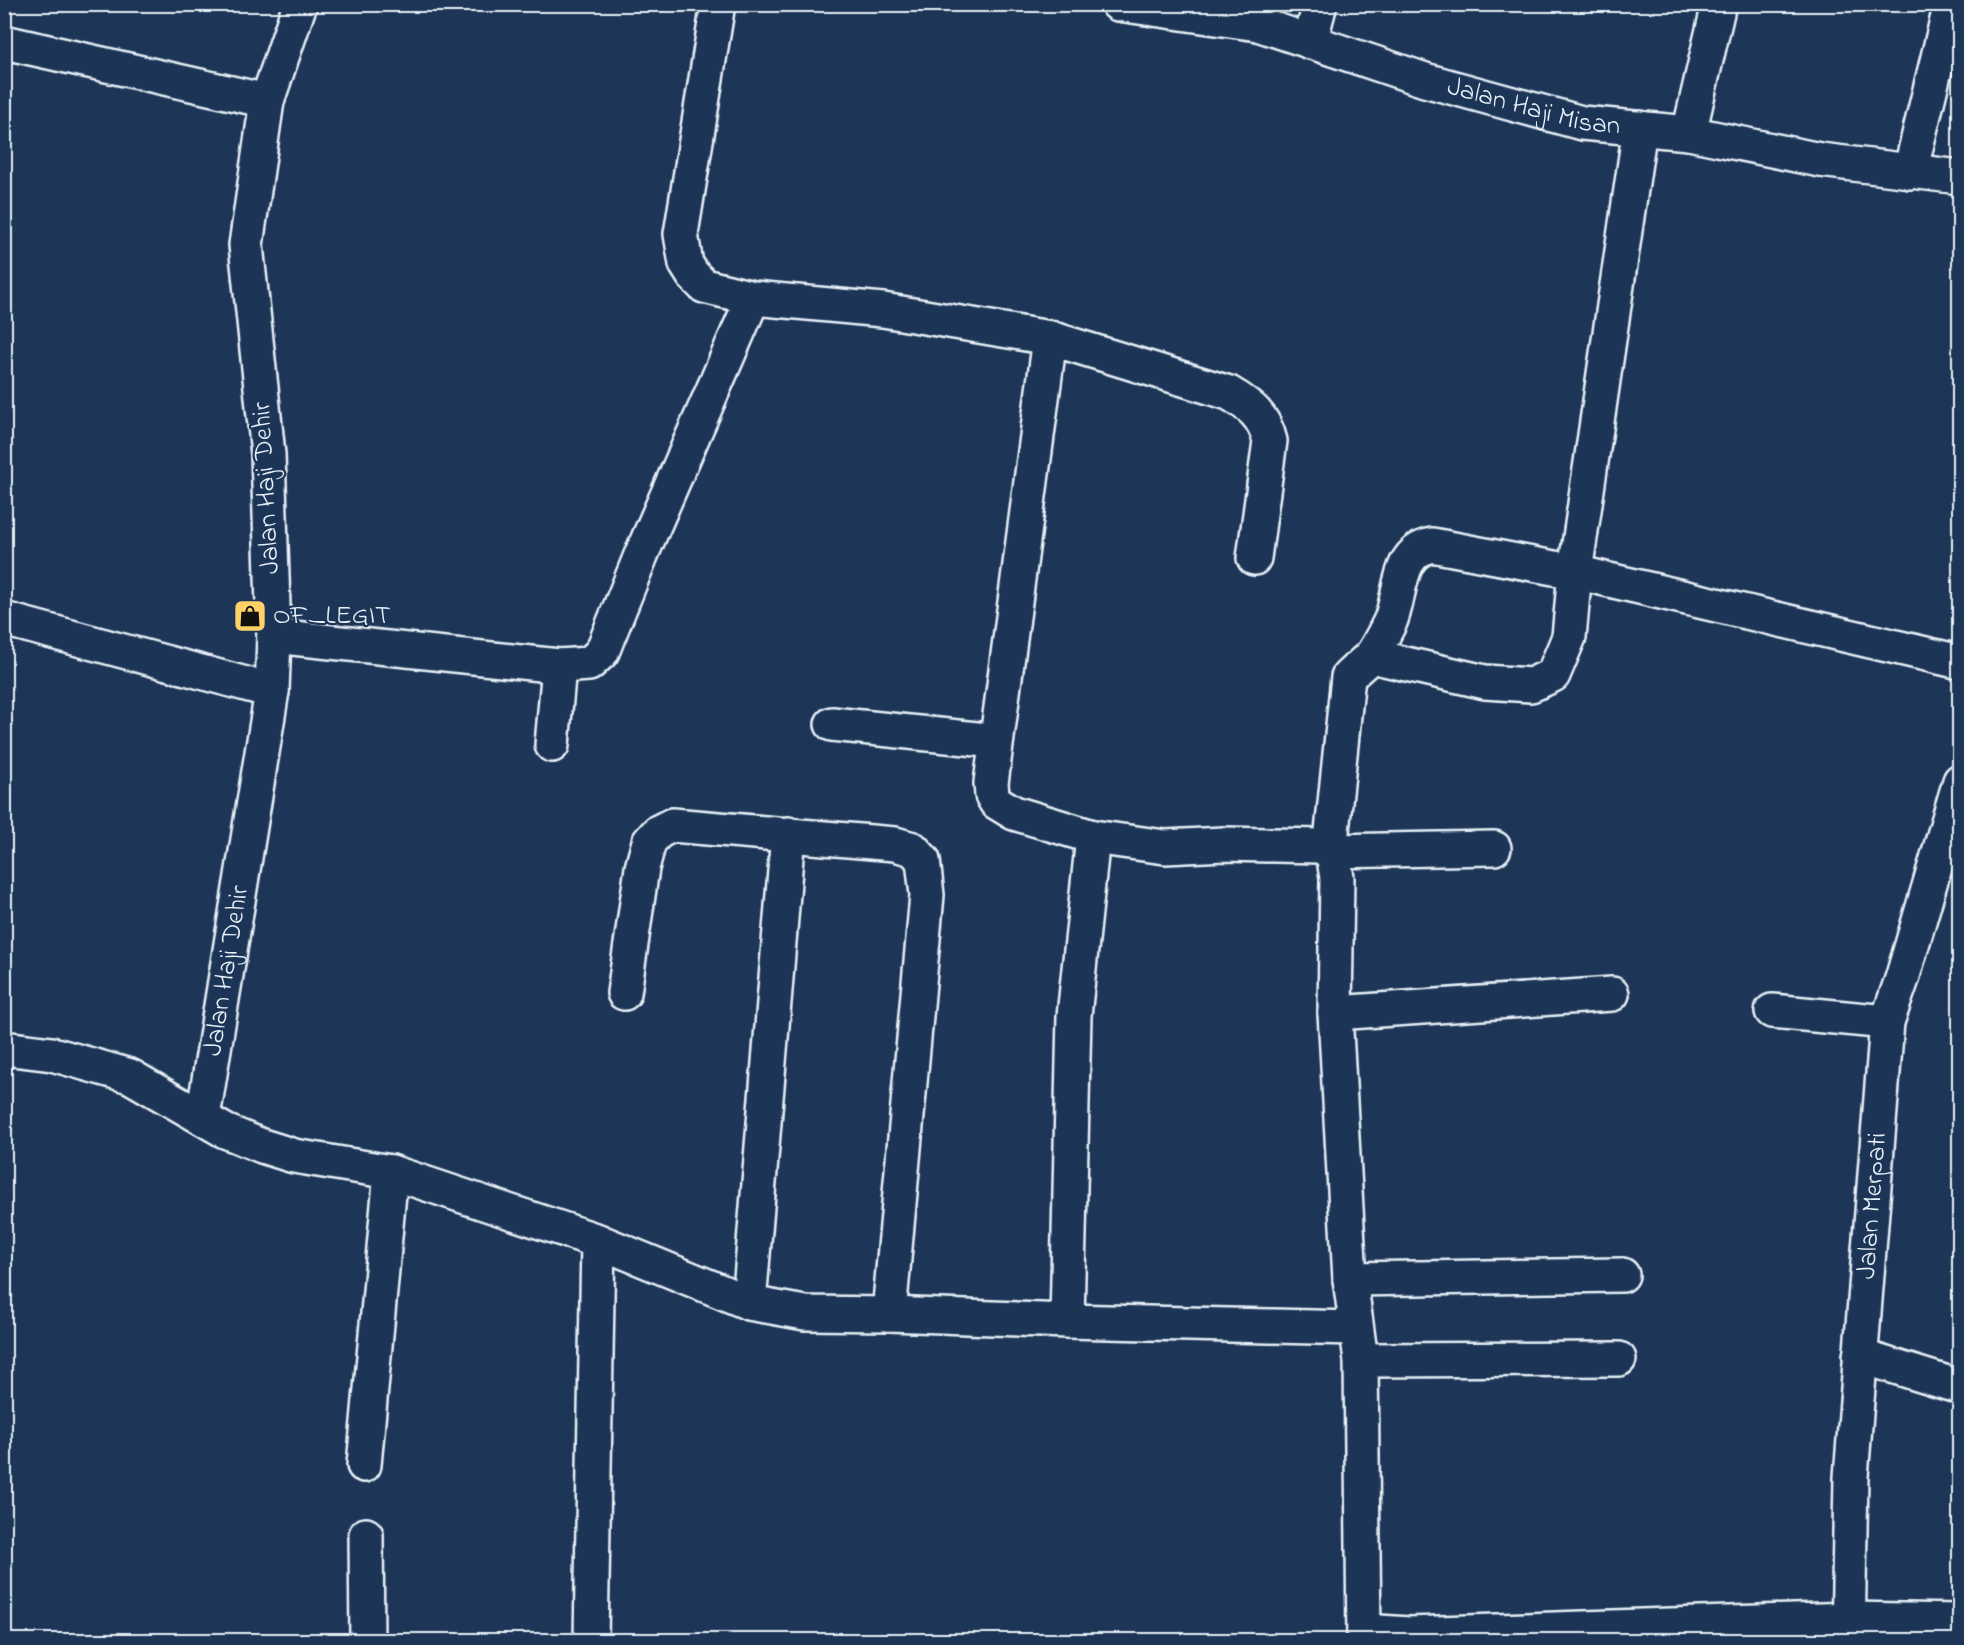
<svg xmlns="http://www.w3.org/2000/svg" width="1964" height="1645" font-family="'Indie Flower',sans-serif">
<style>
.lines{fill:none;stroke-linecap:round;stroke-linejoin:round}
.minor-casing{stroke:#e8f1f8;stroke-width:38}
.minor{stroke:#1d3557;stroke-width:33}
.labels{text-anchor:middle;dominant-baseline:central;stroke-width:4.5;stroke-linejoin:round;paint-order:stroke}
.street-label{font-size:27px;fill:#e8f1f8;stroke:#1d3557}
.poi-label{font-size:27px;fill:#e8f1f8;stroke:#1d3557;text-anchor:start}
</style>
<rect width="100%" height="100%" fill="#1d3557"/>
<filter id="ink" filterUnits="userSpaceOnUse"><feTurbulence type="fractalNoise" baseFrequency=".0167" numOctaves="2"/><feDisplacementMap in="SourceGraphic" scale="12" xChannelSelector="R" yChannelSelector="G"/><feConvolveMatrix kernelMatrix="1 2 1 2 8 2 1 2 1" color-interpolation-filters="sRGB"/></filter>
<g filter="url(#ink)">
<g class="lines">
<defs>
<g id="minor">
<path d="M718 4 681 234 686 264 693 275 704 286 753 298 883 310 1050 338 1229 393C1251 406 1264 416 1270 441L1254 558"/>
<path id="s1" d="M1118 4 1258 24 1425 80 1582 123 1689 133 1820 160 1960 177"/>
<path d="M4 42 267 101"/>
<path d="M1310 42 1320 4"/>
<path d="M1689 133 1719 4"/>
<path d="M1910 172 1951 4"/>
<path d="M1050 338 991 783 992 795 996 802 1014 813 1093 837 1165 847 1224 844 1319 846 1330 851 1494 848"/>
<path d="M4 619 272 691"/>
<path d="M274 636 559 666 589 664 602 652 642 553 753 298"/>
<path d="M1371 656 1485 682 1531 685 1553 675 1569 637 1575 572 1640 128"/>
<path d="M832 724 996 741"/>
<path d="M552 745 559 666"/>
<path d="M624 993 642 868 649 842 658 832 672 825 895 844 913 849 923 860 927 895 889 1314"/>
<path d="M1772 1011 1887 1022"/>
<path d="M1335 1013 1612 994"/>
<path d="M4 1048 52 1054 130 1076 225 1131 262 1146 294 1156 391 1172 598 1241 749 1303 805 1313 889 1314 1067 1321 1355 1328"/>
<path id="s2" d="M203 1117 272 691 274 636 268 454 246 245 267 101 300 4"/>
<path d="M1350 1279 1622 1275"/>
<path d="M749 1303 788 834"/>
<path d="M1067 1321 1074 1016 1093 837"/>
<path d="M1860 1356 1960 1387"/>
<path d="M1361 1360 1619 1359"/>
<path d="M364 1465 391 1172"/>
<path d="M366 1535 367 1640"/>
<path d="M1364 1631 1409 1634 1849 1619 1960 1621"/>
<path d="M591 1640 598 1241"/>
<path d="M1364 1640 1361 1360 1350 1279 1335 1013 1337 878 1334 859 1330 851 1348 677C1355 670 1362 664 1369 658 1375 652 1386 630 1390 622 1402 594 1396 552 1432 545L1575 572 1960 662"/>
<path id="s3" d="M1848 1640 1851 1477 1887 1022 1902 979 1960 781"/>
</g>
</defs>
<use href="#minor" class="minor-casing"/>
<use href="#minor" class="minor"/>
</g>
</g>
<defs>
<symbol id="shop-square" viewBox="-11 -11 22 22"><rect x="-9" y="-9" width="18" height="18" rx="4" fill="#ffd166" stroke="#1d3557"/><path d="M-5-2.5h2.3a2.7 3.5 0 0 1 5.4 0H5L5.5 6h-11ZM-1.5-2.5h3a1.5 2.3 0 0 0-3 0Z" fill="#111"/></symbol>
</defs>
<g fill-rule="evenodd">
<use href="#shop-square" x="231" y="597" width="38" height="38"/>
</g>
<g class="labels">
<g class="street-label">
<text stroke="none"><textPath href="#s1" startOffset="430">Jalan Haji Misan</textPath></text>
<text transform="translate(267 488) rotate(-93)">Jalan Haji Dehir</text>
<text stroke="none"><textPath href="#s2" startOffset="148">Jalan Haji Dehir</textPath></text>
<text stroke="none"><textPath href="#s3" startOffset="435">Jalan Merpati</textPath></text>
</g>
<g class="poi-label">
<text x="273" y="616">OF_LEGIT</text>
</g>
</g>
<rect width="1964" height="1645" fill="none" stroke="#1d3557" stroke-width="24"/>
<rect x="12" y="12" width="1940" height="1621" fill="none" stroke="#e8f1f8" stroke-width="2" filter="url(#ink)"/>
</svg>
